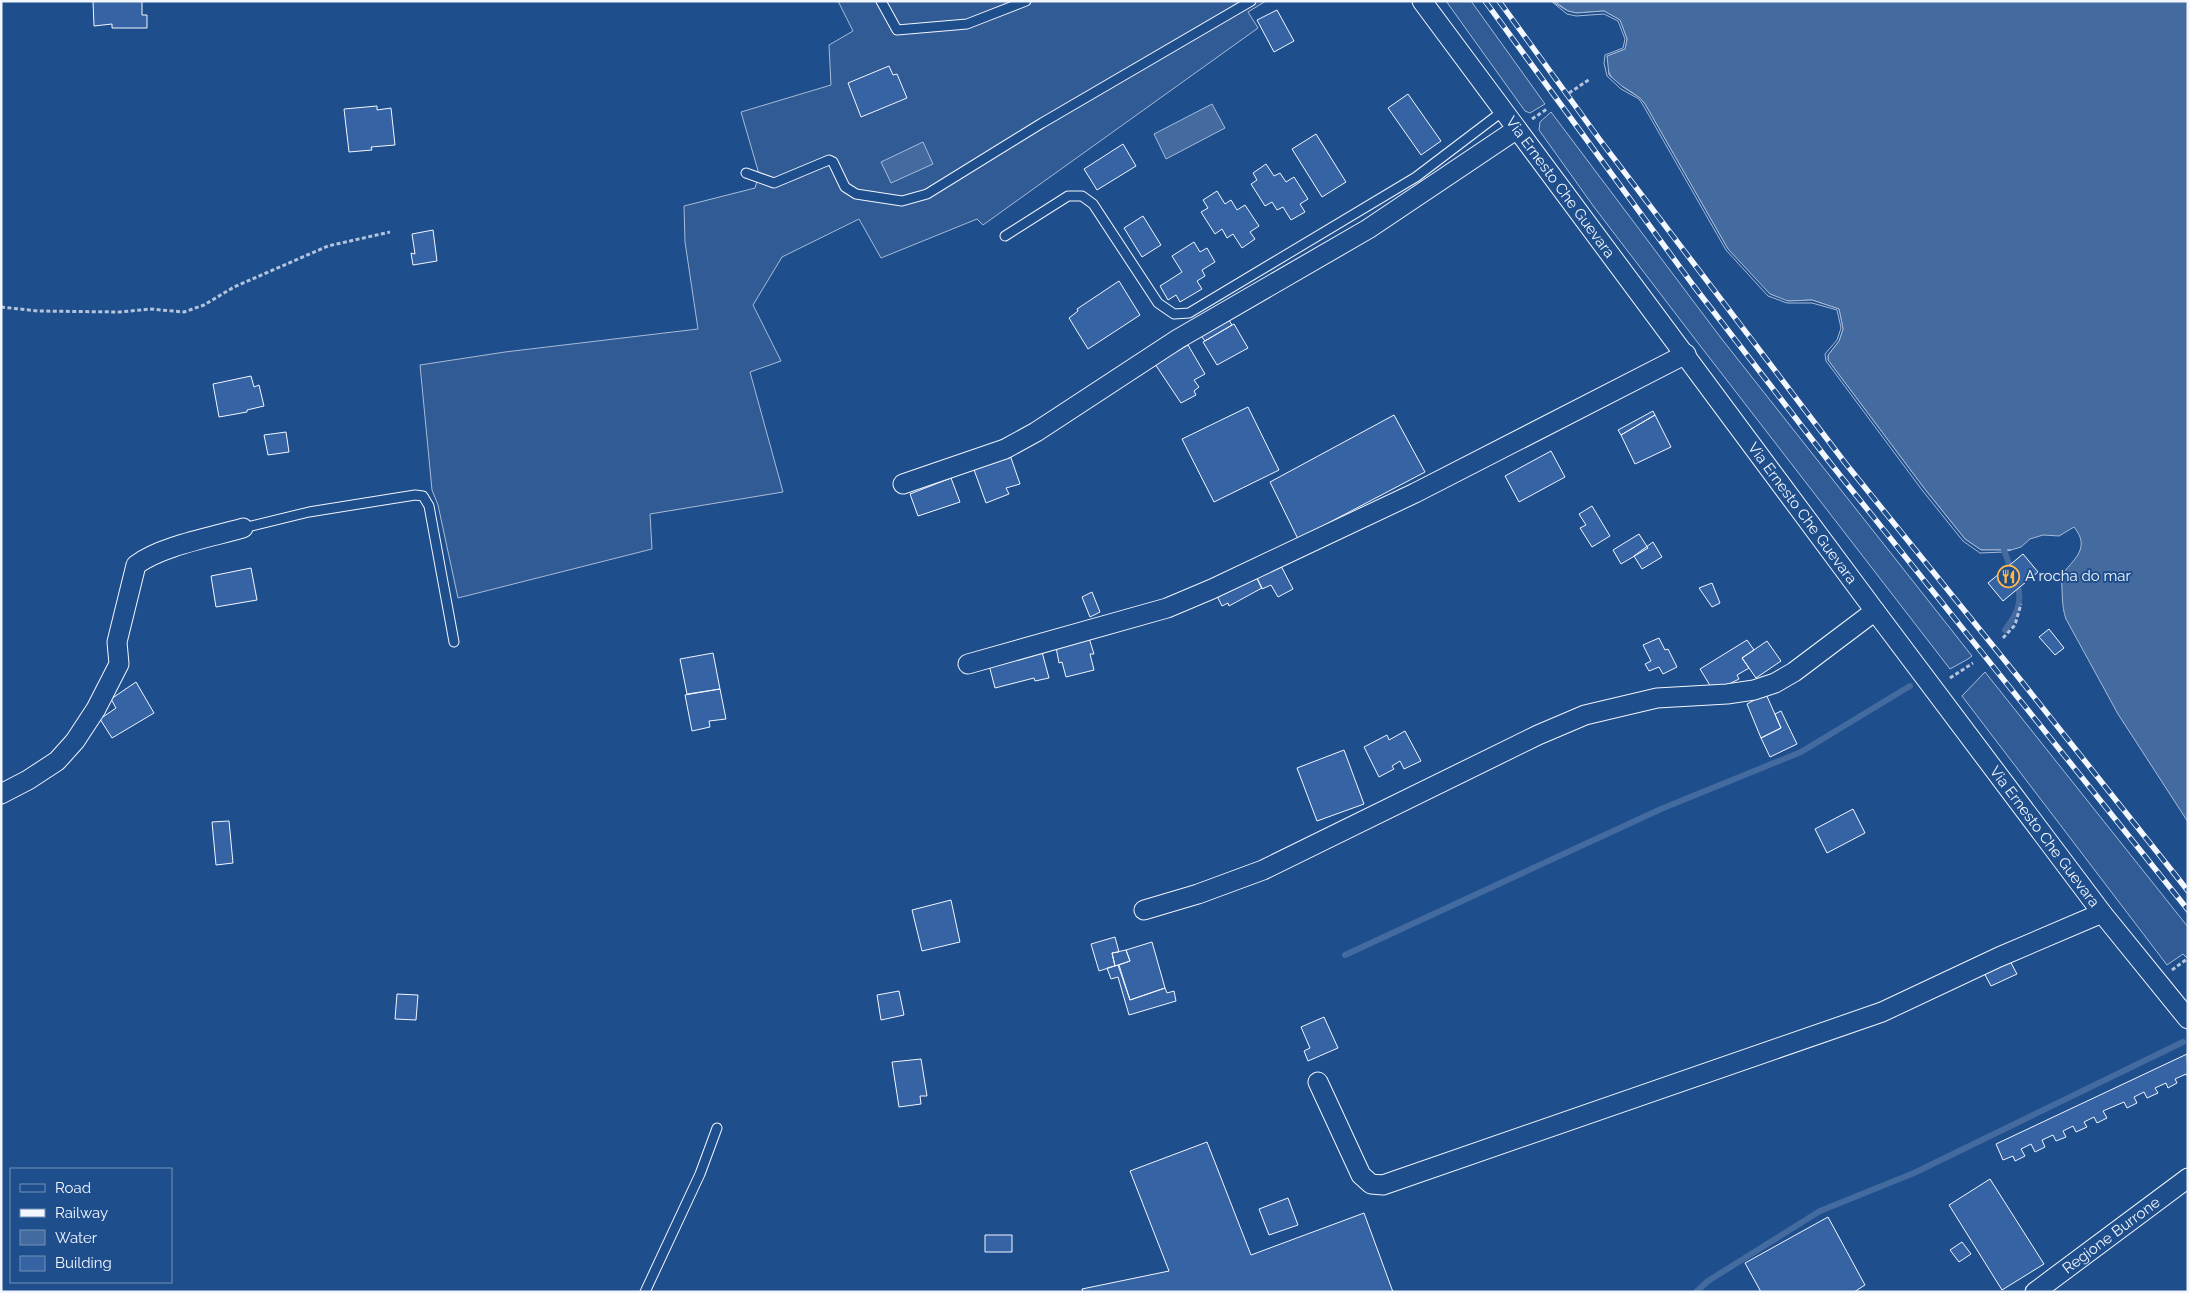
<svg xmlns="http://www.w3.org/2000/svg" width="2189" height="1293" font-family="Raleway,sans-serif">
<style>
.built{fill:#305b95;stroke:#a8bbd7}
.water{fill:#446ba0;stroke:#a8bbd7}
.pier{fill:#1f4e8c;stroke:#a8bbd7}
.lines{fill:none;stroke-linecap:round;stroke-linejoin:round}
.stream{stroke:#446ba0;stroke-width:6}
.building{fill:#3563a3;stroke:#f2f6ff}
.service-casing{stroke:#f2f6ff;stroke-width:11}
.minor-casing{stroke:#f2f6ff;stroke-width:21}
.path{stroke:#b3c4dc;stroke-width:3;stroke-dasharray:4 2.5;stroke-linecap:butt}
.service{stroke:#1f4e8c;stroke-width:9}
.minor{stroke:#1f4e8c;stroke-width:19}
.rail-casing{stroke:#f2f6ff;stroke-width:5.5}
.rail{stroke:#1f4e8c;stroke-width:4;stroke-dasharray:11;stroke-linecap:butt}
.labels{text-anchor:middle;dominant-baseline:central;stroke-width:4;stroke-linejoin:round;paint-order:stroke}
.street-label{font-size:15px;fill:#f2f6ff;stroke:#1f4e8c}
.poi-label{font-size:15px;fill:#f2f6ff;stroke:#1f4e8c;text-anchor:start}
</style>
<rect width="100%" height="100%" fill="#1f4e8c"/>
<path class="built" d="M838 1H1266L1248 12 1258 28 983 225 977 219 881 258 859 219 782 257 753 305 781 361 750 372 783 492 650 514 652 549 458 598 438 505 432 490 420 365 505 352 698 329 685 242 684 206 755 188 759 174 741 112 831 85 829 45 853 31Z
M1446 1H1471L1545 104 1530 113 1525 111Z
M1551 112 1721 338 1972 656 1968 659 1950 669 1695 339 1594 207 1539 130 1540 122Z
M1985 672 2188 927V959L2183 954 2167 965 1962 696Z"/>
<path class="water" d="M1554 1H2188V822L2118 714 2066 619C2061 605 2063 591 2061 576 2072 560 2092 549 2074 527L2059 536 2043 535 2030 539 2021 547 2011 550H1981L1965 539 1924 488 1828 360V355L1839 341 1843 329 1839 309 1812 300 1788 301 1780 299 1770 294 1760 285 1728 249 1645 104C1631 85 1604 87 1607 56L1625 49 1627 39 1620 20 1604 11 1576 13 1568 11Z
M1212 104 1225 128 1166 159 1154 134Z
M923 142 933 164 891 183 881 162Z"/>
<path class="pier" d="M1551 1 1568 11 1576 13 1604 11 1620 20 1627 39 1625 49 1607 56 1609 75 1623 87 1640 98 1645 104 1728 249 1770 294 1788 301 1812 300 1839 309 1843 329 1839 341 1828 355V360L1924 488 1965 539 1981 550H2011L2004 552 1980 553 1963 541 1922 490 1832 369 1826 361 1825 354 1837 340 1841 328 1837 310 1812 303H1787L1768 296 1726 250 1643 105 1639 99 1621 89 1607 76 1604 63 1605 55 1623 48 1625 39 1618 21 1604 14 1576 16 1567 14Z"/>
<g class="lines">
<path class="stream" d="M2004 550 2012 572
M2005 630C2017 614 2024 601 2016 581
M1345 955 1661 809 1801 752 1910 686
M1696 1292 1708 1281 1820 1211 1914 1173 2183 1042"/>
</g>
<path class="building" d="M93 1H142V15H147V28H112V24L94 26Z
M1277 10 1294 41 1274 52 1257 20Z
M889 66 893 75 897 74 907 98 861 117 848 83Z
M1408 94 1441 141 1421 155 1388 108Z
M377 106V110L391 108 395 145 371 147 372 150 349 152 344 109Z
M1316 134 1346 182 1322 197 1292 149Z
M1123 144 1136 166 1097 190 1084 169Z
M1266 164 1274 176 1280 173 1286 182 1294 177 1308 199 1300 204 1305 212 1291 220 1283 207 1277 210 1272 202 1265 206 1251 184 1257 180 1253 173Z
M1217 191 1225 204 1231 200 1237 210 1245 205 1259 226 1250 232 1255 239 1242 248 1233 234 1227 238 1222 229 1215 234 1201 212 1208 208 1203 200Z
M1143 216 1161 245 1142 257 1124 228Z
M433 230 437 261 413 265 411 253 415 254 412 234Z
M1194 242 1200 252 1207 248 1215 262 1202 270 1205 276 1197 281 1202 289 1180 302 1176 295 1168 300 1160 286 1182 272 1172 256Z
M1119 281 1140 315 1088 349 1069 318 1078 311 1077 309Z
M1229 320 1232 325 1205 341 1201 336Z
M1234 324 1248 348 1217 365 1203 342Z
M1188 345 1205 374 1194 380 1199 387 1194 391 1196 395 1181 403 1155 364Z
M251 376 254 387 259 385 264 406 247 410V412L219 417 213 384Z
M1248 407 1279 470 1214 502 1182 439Z
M1653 411 1655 415 1621 435 1618 430Z
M1394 415 1425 472 1298 539 1270 482Z
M1655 415 1671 447 1635 464 1621 435Z
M286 432 289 452 268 455 264 435Z
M1551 451 1565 477 1519 502 1505 476Z
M1010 455 1020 484 1006 488 1009 494 986 503 973 467Z
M951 478 960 502 918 516 910 494Z
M1592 506 1610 536 1592 547 1580 528 1586 525 1579 514Z
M1639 534 1648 548 1621 564 1613 550Z
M1653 542 1662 557 1642 569 1634 556Z
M2023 554 2038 572 2003 601 1988 583Z
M1279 562 1293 589 1278 597 1271 585 1262 589 1255 574Z
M251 568 257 600 216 607 211 576Z
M1255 574 1262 588 1229 606 1228 603 1222 606 1216 594Z
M1712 583 1720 603 1712 607 1699 588Z
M1092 592 1100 612 1090 617 1082 597Z
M2049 629 2064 648 2055 655 2039 637Z
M1089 638 1094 654H1090L1094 670 1066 677 1062 662 1059 663 1056 647Z
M1659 638 1665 650 1668 649 1677 667 1663 674 1659 667 1649 671 1645 664 1651 661 1643 645Z
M1747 640 1754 650 1742 658 1749 668 1737 675 1739 679 1717 690 1714 685 1711 687 1700 669Z
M1767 641 1781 661 1756 678 1742 658Z
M1042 652 1049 678 1035 681 1034 678 995 688 989 665Z
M713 653 720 689 687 694 680 659Z
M136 682 154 713 112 738 100 719 116 708 111 699Z
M720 689 726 719 709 721 710 727 692 731 685 695Z
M1766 694 1781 728 1761 738 1747 704Z
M1781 711 1797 744 1770 757 1761 738 1781 728 1775 714Z
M1405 731 1421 761 1404 769 1400 761 1392 766 1394 769 1379 777 1364 747 1387 735 1389 740Z
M1344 750 1364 804 1317 821 1297 768Z
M1853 809 1865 833 1827 853 1815 829Z
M229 821 233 863 216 865 212 822Z
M951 900 960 942 922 951 912 910Z
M1115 937 1119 952 1112 953 1115 966 1099 971 1091 944Z
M1152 942 1165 988 1130 1000 1119 965 1130 961 1126 950Z
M1126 950 1130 961 1115 966 1112 953Z
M2010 961 2017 974 1991 986 1984 973Z
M1118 965 1130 1000 1165 988 1167 993 1174 991 1176 1001 1129 1015 1118 977 1111 979 1107 968Z
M899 991 904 1015 881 1020 877 995Z
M397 994 418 995 416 1020 395 1019Z
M1324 1017 1338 1048 1308 1061 1304 1051 1310 1048 1301 1027Z
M2187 1054 2188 1077 2186 1074 2175 1079 2177 1083 2168 1088 2166 1083 2155 1088 2158 1093 2147 1098 2144 1092 2134 1097 2137 1103 2127 1108 2124 1102 2103 1111 2107 1118 2097 1123 2094 1117 2084 1122 2087 1127 2076 1132 2073 1126 2063 1131 2066 1137 2056 1141 2053 1135 2042 1140 2045 1147 2035 1152 2031 1144 2021 1149 2025 1156 2015 1161 2013 1156 2003 1160 1996 1144Z
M921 1059 927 1096H920L921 1104 899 1107 892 1062Z
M1207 1142 1251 1255 1364 1213 1393 1292H1083L1082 1289 1169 1271 1130 1171Z
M1990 1179 2044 1264 2002 1290 1949 1205Z
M1288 1198 1298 1225 1269 1235 1259 1209Z
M1828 1217 1865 1285 1854 1292H1761L1745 1263Z
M985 1235H1012V1252H985Z
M1962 1242 1971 1254 1959 1262 1950 1250Z"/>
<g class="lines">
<defs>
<path id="service" d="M881 1 897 30 967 24 1026 1
M746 173 774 183 829 160 833 162 845 187 856 194 902 201 927 194 1042 123 1251 1
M1005 236 1068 196H1082L1093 204 1158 303 1174 314 1189 313 1416 177 1503 111
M243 528 309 512 415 495 423 496 429 506 454 642
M645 1292 700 1174 717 1128"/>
<g id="minor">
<path id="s1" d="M1422 1 1875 611 2102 913 2188 1019"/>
<path d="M903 484 1005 449 1036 432 1178 339 1368 229 1517 129"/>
<path d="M968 664 1167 608 1212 589 1415 493 1686 354"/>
<path d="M1 794 28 780 57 761 75 741 96 709 119 664 117 642 136 565C161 546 212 537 243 528"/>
<path d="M1144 910 1198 894 1263 870 1538 735 1585 715 1657 698 1727 694 1754 690 1775 683 1794 672 1875 611"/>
<path d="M1318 1082 1361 1175 1371 1184 1383 1185 1882 1012 1999 957 2102 913"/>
<path id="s2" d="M2035 1292 2188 1178"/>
</g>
</defs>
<use href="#service" class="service-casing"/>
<use href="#minor" class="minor-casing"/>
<path class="path" d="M1569 93 1590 79
M1532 119 1547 109
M1 307 38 311 120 312 150 309 184 312 204 305 234 287 328 246 390 232
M2003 638 2015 625 2021 604
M1950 678 1973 663
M2172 970 2187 959"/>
<use href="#service" class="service"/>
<use href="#minor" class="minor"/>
<defs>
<path id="rail" d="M1485 1 1693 285 1831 464 2188 910
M1499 1 1600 140 1846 464 2023 683 2188 891"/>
</defs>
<use href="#rail" class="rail-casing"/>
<use href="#rail" class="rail"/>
</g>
<defs>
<symbol id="restaurant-ring" viewBox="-11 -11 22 22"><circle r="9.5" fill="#1f4e8c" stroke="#ffb74d" stroke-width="1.5"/><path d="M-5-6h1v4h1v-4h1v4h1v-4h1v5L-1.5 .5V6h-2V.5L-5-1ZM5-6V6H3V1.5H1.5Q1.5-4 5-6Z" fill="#ffb74d"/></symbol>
</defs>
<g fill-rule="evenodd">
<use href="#restaurant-ring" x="1996" y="564" width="25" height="25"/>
</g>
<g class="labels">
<g class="street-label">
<text stroke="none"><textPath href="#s1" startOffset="232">Via Ernesto Che Guevara</textPath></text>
<text stroke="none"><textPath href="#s1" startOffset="638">Via Ernesto Che Guevara</textPath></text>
<text stroke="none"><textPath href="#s1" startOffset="1042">Via Ernesto Che Guevara</textPath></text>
<text stroke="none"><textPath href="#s2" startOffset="95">Regione Burrone</textPath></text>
</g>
<g class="poi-label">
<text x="2025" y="576">A rocha do mar</text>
</g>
</g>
<rect width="2189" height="1293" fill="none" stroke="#f2f6ff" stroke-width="5"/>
<rect x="10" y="1168" width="162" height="115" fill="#1f4e8c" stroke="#7391ba"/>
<rect x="20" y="1184" width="25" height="8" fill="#1f4e8c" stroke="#7391ba"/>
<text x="55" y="1193" font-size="15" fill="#f2f6ff">Road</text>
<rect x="20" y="1209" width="25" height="8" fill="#f2f6ff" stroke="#7391ba"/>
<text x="55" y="1218" font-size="15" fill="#f2f6ff">Railway</text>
<rect x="20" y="1230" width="25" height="15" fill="#446ba0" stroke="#7391ba"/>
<text x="55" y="1243" font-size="15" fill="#f2f6ff">Water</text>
<rect x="20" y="1256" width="25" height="15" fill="#3563a3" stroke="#7391ba"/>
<text x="55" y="1268" font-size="15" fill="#f2f6ff">Building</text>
</svg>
